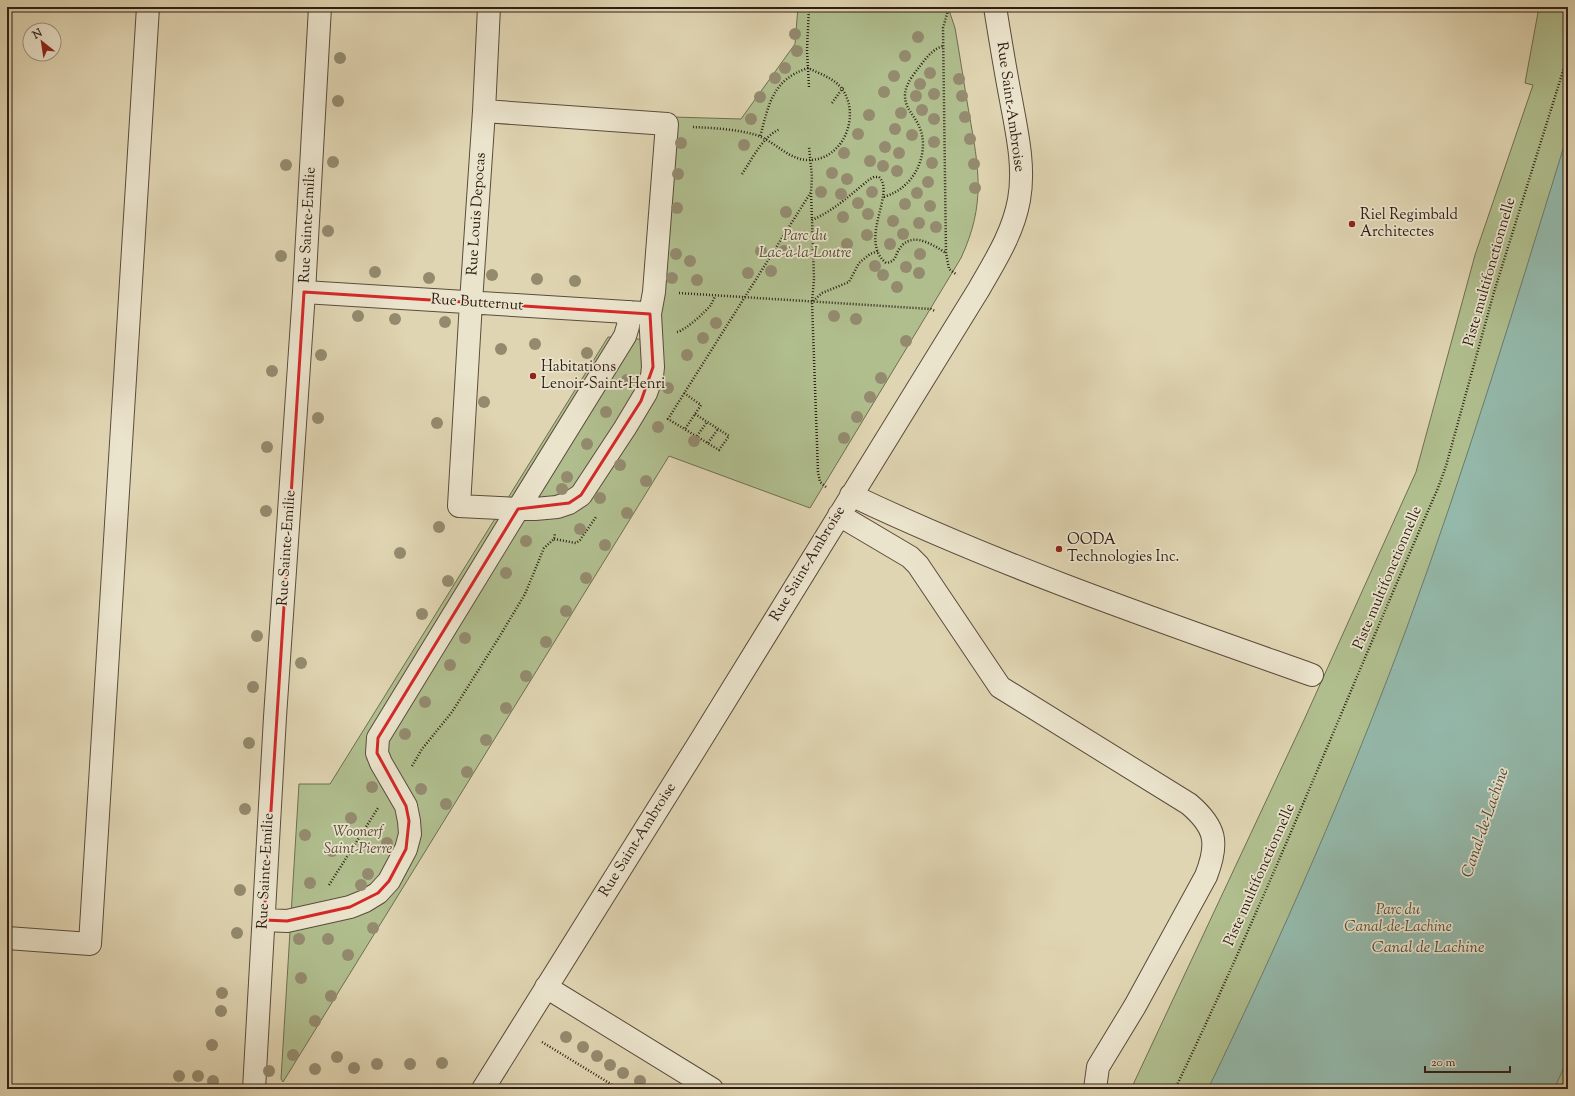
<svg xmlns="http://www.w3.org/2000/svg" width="1575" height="1096" font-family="'Sorts Mill Goudy',serif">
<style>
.green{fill:#b0be8e;stroke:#6f6e52}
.water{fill:#94b9ab;stroke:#6b7b6f}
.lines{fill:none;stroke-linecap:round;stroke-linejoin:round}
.minor-casing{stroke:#5a4c3c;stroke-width:24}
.path{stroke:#2e1e15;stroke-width:2.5;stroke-dasharray:1 2;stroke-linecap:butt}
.minor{stroke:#ebe4cd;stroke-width:22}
.tree{fill:#948b6f}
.marked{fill:none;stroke:#d62828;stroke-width:3;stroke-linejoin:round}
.poi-dot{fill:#8f2418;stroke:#ebe4cd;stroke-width:1.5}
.labels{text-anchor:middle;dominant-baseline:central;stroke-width:3.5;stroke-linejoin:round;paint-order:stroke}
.street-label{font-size:15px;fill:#2e1e15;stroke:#ebe4cd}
.poi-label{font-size:15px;fill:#2e1e15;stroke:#ebe4cd;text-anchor:start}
.park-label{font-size:15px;font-style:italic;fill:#554e39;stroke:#ebe4cd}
.water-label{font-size:16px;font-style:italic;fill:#4d4c42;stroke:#ebe4cd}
</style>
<rect width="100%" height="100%" fill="#e0d5b2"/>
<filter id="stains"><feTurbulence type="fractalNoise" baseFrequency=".005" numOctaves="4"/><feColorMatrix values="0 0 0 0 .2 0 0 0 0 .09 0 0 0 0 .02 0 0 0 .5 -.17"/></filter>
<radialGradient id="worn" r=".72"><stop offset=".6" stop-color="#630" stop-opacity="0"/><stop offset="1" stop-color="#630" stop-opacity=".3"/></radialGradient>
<path class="green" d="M798 7H948L955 28C960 56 964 84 969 113 979 169 986 204 961 258L810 508 669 456 283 1082 281 1079 299 784H330L608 337 652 340 673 117 741 119 795 44Z
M1539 7H1568V1089H1131L1304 720 1416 472 1475 255 1533 85 1525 83Z"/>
<path class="water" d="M1568 133V1059L1554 1089H1208C1281 938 1349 784 1407 627 1467 464 1517 298 1568 133Z"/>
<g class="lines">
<defs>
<path id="minor" d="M489 7 484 111 471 302 459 506 518 509 625 336 628 326 629 312
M304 292 643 313
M851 495C1000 566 1157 620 1312 675
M839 515 910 557 918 565 1000 687 1189 804C1216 827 1219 843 1206 876L1135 1006 1098 1067 1095 1089
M264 920 287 921 350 907 365 901 378 893 389 881 406 849 410 834 409 821 406 806 381 763 377 753 378 738 518 509H535L557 507 569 503 581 495 625 428 646 393 652 376 653 367 650 314 654 292 667 124 484 111
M7 938 90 944 148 7
M546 987 712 1089
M254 1089 275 717 304 292 320 7
M483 1089 699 743 979 289C995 261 1013 233 1019 200 1025 167 1017 133 1011 100 1005 69 1000 38 995 7"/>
</defs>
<use href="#minor" class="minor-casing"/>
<path class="path" d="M949 7 943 28 946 253 949 269 957 275
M809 87 807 50 809 7
M832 103 842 89 845 87
M693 127C713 128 736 129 756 135 775 141 789 161 810 160 844 159 861 115 842 89 834 78 820 74 808 68 772 80 769 104 760 137
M742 174C753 158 762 137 780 129
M811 193 812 220
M884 197C892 194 899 191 905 185 921 171 928 145 919 126 914 115 905 108 905 96 905 84 914 74 920 66 926 58 933 49 943 46
M679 293 931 309 935 311
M813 301 822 293 849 282 859 263 870 254 878 251
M677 332C686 330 705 312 711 305 712 302 714 299 715 296
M684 393 701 405 685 429
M695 414 729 436 719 450 668 419 811 192 812 177 809 147
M697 436 707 422
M708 443 718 429
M826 487 820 482 818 472 812 302 814 279 812 220C835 210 851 194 870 179L874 177H879C896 193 858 240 886 263 893 262 895 259 897 253 909 229 930 243 946 253
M554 539 576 543 580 540 596 517
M412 766 422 749 452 712 498 639 525 594 544 548 554 539 555 533
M329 885 378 808
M542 1042 619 1089
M1175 1089C1270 892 1350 688 1438 488L1446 466 1494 292 1568 55"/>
<use href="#minor" class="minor"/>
</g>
<g class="tree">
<circle cx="795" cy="34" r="6"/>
<circle cx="918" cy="37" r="6"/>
<circle cx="797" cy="51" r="6"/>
<circle cx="905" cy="56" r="6"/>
<circle cx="340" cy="58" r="6"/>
<circle cx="785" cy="68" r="6"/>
<circle cx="930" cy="73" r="6"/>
<circle cx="894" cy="76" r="6"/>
<circle cx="775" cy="78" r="6"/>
<circle cx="959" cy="79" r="6"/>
<circle cx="920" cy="84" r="6"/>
<circle cx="884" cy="92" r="6"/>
<circle cx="934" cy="94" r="6"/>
<circle cx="916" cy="96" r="6"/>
<circle cx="962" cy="96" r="6"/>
<circle cx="760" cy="97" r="6"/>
<circle cx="338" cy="101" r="6"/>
<circle cx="922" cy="110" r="6"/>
<circle cx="901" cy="113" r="6"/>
<circle cx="869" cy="115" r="6"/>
<circle cx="965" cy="117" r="6"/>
<circle cx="751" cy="119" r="6"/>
<circle cx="934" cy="119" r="6"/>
<circle cx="895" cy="129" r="6"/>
<circle cx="858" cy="134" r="6"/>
<circle cx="912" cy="135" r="6"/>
<circle cx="970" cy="139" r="6"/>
<circle cx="934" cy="142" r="6"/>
<circle cx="681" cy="143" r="6"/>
<circle cx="744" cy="145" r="6"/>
<circle cx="885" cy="147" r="6"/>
<circle cx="844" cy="153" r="6"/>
<circle cx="899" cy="153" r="6"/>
<circle cx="870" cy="161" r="6"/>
<circle cx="333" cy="162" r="6"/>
<circle cx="932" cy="163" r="6"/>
<circle cx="974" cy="164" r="6"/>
<circle cx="286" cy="165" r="6"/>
<circle cx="883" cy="166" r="6"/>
<circle cx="897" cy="171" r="6"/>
<circle cx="832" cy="173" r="6"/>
<circle cx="678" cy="174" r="6"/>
<circle cx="847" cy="179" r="6"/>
<circle cx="928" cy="182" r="6"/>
<circle cx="975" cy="188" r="6"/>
<circle cx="821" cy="192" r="6"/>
<circle cx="872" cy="192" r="6"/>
<circle cx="917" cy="193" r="6"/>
<circle cx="841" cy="194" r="6"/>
<circle cx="858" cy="203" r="6"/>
<circle cx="905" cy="204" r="6"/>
<circle cx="930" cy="206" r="6"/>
<circle cx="677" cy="208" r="6"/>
<circle cx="786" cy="212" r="6"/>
<circle cx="868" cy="214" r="6"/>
<circle cx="843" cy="217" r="6"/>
<circle cx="893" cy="221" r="6"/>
<circle cx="919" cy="223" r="6"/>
<circle cx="936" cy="227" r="6"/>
<circle cx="328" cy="231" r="6"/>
<circle cx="903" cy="234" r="6"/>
<circle cx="867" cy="235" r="6"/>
<circle cx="847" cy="244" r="6"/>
<circle cx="890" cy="244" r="6"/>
<circle cx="761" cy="251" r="6"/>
<circle cx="784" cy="251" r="6"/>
<circle cx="676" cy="254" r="6"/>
<circle cx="920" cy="254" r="6"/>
<circle cx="281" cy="256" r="6"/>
<circle cx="690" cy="261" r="6"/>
<circle cx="875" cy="266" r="6"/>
<circle cx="906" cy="267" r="6"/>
<circle cx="771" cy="271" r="6"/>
<circle cx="375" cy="272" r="6"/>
<circle cx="748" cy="273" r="6"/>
<circle cx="919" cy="273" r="6"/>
<circle cx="492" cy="275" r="6"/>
<circle cx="883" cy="275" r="6"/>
<circle cx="429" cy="278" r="6"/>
<circle cx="672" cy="278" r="6"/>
<circle cx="537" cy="279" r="6"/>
<circle cx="697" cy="280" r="6"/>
<circle cx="575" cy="281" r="6"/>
<circle cx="897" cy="287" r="6"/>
<circle cx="358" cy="316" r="6"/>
<circle cx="834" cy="316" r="6"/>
<circle cx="395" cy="319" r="6"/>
<circle cx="856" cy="319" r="6"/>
<circle cx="445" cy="322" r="6"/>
<circle cx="716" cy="323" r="6"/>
<circle cx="703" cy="338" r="6"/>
<circle cx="906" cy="341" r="6"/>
<circle cx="535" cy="344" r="6"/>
<circle cx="501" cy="349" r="6"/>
<circle cx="587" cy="353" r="6"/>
<circle cx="321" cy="355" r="6"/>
<circle cx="687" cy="355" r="6"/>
<circle cx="272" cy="371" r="6"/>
<circle cx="881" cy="378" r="6"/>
<circle cx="627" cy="380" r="6"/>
<circle cx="668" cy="388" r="6"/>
<circle cx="870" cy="397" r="6"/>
<circle cx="484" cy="402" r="6"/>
<circle cx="606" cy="412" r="6"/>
<circle cx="857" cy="417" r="6"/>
<circle cx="318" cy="418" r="6"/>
<circle cx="437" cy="423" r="6"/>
<circle cx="658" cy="427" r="6"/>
<circle cx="844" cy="438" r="6"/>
<circle cx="694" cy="441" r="6"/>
<circle cx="587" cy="444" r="6"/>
<circle cx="267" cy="447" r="6"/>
<circle cx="620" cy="465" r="6"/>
<circle cx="567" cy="477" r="6"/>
<circle cx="646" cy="481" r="6"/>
<circle cx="562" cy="489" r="6"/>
<circle cx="600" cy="498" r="6"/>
<circle cx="266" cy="511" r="6"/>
<circle cx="627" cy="513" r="6"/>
<circle cx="439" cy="527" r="6"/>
<circle cx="580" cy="529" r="6"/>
<circle cx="526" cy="541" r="6"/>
<circle cx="605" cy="545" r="6"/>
<circle cx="400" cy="553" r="6"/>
<circle cx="506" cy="573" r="6"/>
<circle cx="586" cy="578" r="6"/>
<circle cx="448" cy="581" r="6"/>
<circle cx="566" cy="611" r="6"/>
<circle cx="422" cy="614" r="6"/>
<circle cx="257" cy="636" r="6"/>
<circle cx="465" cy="638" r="6"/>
<circle cx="546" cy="642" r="6"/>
<circle cx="301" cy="663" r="6"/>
<circle cx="450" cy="665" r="6"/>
<circle cx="526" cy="676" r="6"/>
<circle cx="253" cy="687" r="6"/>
<circle cx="425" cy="702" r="6"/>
<circle cx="506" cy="708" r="6"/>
<circle cx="405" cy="734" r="6"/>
<circle cx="486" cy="740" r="6"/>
<circle cx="249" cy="743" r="6"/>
<circle cx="467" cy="772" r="6"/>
<circle cx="372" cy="787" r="6"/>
<circle cx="421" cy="789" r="6"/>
<circle cx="446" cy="804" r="6"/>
<circle cx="245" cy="809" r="6"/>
<circle cx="351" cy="818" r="6"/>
<circle cx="305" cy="835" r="6"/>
<circle cx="387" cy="843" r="6"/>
<circle cx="332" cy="851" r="6"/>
<circle cx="368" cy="874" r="6"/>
<circle cx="310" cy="883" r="6"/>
<circle cx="361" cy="885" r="6"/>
<circle cx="240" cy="890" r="6"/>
<circle cx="373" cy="928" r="6"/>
<circle cx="237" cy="933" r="6"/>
<circle cx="299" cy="939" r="6"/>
<circle cx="328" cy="939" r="6"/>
<circle cx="348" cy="955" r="6"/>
<circle cx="301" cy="978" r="6"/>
<circle cx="222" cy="993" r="6"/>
<circle cx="331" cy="996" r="6"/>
<circle cx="221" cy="1011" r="6"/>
<circle cx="315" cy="1021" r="6"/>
<circle cx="566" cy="1037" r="6"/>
<circle cx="212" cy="1045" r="6"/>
<circle cx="583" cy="1047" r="6"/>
<circle cx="293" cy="1055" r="6"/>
<circle cx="597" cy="1056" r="6"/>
<circle cx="337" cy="1057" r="6"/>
<circle cx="442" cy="1063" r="6"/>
<circle cx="377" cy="1064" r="6"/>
<circle cx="410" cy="1064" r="6"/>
<circle cx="610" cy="1065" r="6"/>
<circle cx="354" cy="1068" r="6"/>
<circle cx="315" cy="1069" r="6"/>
<circle cx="269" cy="1071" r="6"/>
<circle cx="623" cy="1073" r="6"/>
<circle cx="179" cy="1076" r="6"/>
<circle cx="198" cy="1076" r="6"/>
<circle cx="213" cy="1081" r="6"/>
<circle cx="640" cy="1081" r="6"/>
</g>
<path class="marked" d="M304 292 650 314 653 367 641 401 581 495 569 503 518 509 378 738 377 753 406 806 409 821 406 849 389 881 378 893 350 907 287 921 264 920Z"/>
<g class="poi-dot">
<circle cx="1352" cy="224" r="4"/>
<circle cx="533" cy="376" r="4"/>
<circle cx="1059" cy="549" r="4"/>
</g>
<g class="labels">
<g class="street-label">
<text transform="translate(1010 107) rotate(82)">Rue Saint-Ambroise</text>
<text transform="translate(477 214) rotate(-86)">Rue Louis Depocas</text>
<text transform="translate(308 225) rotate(-87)">Rue Sainte-Emilie</text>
<text transform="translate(1490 272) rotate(-74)">Piste multifonctionnelle</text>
<text transform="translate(477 303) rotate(4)">Rue Butternut</text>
<text transform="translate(287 548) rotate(-86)">Rue Sainte-Emilie</text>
<text transform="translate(808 564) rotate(-59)">Rue Saint-Ambroise</text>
<text transform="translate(1388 578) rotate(-67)">Piste multifonctionnelle</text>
<text transform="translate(638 840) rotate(-58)">Rue Saint-Ambroise</text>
<text transform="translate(266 871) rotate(-87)">Rue Sainte-Emilie</text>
<text transform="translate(1260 875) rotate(-66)">Piste multifonctionnelle</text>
</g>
<g class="poi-label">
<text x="1360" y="215">Riel Regimbald<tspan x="1360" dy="17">Architectes</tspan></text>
<text x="541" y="367">Habitations<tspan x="541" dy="17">Lenoir-Saint-Henri</tspan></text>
<text x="1067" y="540">OODA<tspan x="1067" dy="17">Technologies Inc.</tspan></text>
</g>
<g class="park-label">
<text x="805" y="236">Parc du<tspan x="805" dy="17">Lac-à-la-Loutre</tspan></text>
<text x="358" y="832">Woonerf<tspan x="358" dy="17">Saint-Pierre</tspan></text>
<text x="1398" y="910">Parc du<tspan x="1398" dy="17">Canal-de-Lachine</tspan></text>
</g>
<g class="water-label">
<text transform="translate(1486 823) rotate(-71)">Canal-de-Lachine</text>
<text x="1428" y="948">Canal de Lachine</text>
</g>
</g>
<rect width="1575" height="1096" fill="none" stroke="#e0d5b2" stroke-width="24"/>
<rect x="8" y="8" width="1559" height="1080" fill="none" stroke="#2e1e15" stroke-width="2"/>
<rect x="12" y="12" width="1551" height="1072" fill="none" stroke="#2e1e15"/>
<g transform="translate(42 42) rotate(330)"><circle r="19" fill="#ebe4cd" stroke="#9f9583"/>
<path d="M0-3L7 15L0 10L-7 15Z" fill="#8f2418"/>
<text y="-6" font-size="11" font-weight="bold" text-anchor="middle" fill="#2e1e15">N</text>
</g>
<path d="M1425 1066v6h85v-6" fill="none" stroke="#2e1e15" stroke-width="2"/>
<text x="1431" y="1066" font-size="12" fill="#2e1e15" stroke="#ebe4cd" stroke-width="3" paint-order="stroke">20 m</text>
<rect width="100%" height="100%" filter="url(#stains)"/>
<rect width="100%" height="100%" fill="url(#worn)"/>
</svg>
